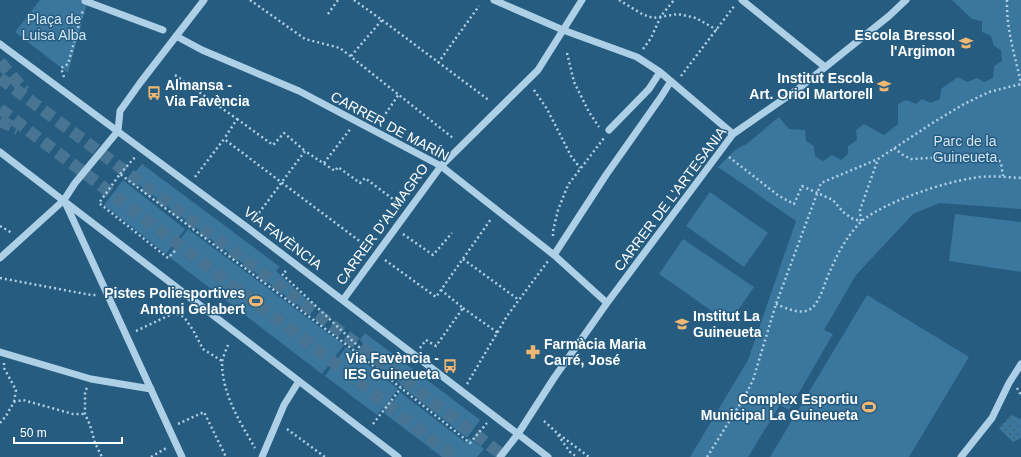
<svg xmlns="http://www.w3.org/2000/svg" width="1021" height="457" font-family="Helvetica,sans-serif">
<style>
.green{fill:#3b769d}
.garden{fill:url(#garden-dots)}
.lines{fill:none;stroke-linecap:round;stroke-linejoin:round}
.highway-tunnel{stroke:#477493;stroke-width:12;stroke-dasharray:12 6;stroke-linecap:butt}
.path{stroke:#add0e6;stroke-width:2.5;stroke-dasharray:2 3;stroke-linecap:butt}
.minor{stroke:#add0e6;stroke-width:7}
.labels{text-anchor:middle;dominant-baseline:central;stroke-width:3;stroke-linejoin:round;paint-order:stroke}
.park-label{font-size:14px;fill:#d0e7f5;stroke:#265c80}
.poi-label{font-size:14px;font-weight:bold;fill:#fff;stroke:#265c80;text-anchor:end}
.street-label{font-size:14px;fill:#fff;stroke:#265c80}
</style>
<defs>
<pattern id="garden-dots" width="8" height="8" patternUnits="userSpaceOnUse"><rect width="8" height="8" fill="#3b769d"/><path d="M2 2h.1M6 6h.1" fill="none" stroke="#445f70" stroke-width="1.8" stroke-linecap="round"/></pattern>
</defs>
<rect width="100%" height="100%" fill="#265c80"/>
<path class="green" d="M40 0H88L68 73 15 32Z
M952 0H1021V209L939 203 913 214 856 275 824 330 833 334 789 410 780 405 748 457H690L748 360 796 221 718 167 735 150 748 143 779 117 789 129 805 130 806 141 814 146 815 156 823 161 832 155 841 160 848 154V146L857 140 856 130 864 124 884 135 898 124V104L906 100 916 104 922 99 931 103 940 99 941 89 958 77 967 82 977 78 984 82 993 78 994 66 1002 61 1001 50 994 46 991 36 982 32V21L972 19Z
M142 164 280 267 276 271 307 300 302 308 130 178Z
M123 180 185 229 166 254 104 205Z
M710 192 768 233 744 267 686 226Z
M955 214 1021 222V272L949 261Z
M188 229 344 345 322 374 168 256Z
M683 239 754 287 729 323 659 274Z
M867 295 969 357 909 457H770Z
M365 333 480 420 467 438 404 388 405 387 364 356 363 343 360 340Z
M346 347 398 389 377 415 325 376Z
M400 392 465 442 469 438 484 449 477 457H442L384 413Z"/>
<path class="garden" d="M1011 415 1021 419V438L1013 442 999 428Z"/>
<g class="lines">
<path class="highway-tunnel" d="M0 62 25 91
M0 78 328 322 505 457
M0 109 310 344 454 457
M0 121 18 129"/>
<path class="path" d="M250 0 305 39 340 48 453 138
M619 0 642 14 653 18 678 14 696 18 717 30
M1007 0C1006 28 1015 56 1021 83
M328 14 338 0
M382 20 490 101
M643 49 651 38 661 16 674 0
M567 53 574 82 589 112 599 127
M351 56 382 20 354 0
M438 63 479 6
M175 75 237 119 224 139
M681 76 735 5
M64 77 61 68 68 64 83 10
M534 90 547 109 571 156 580 168
M237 119 273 145 284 133 305 151
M380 122 399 94
M894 148 903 155 911 159 985 155 996 157 1001 163 1003 176
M729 157 779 196 794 204 802 186 833 200 843 212 853 219 861 221
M324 163 351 128
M120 174 136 156
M195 177 224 139 366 246
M253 221 305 151 335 171 338 167 360 183 365 178 398 203
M861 221 860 210 878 159
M0 226 12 233
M403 234 433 255 452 233
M553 236V231L558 210 568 185 604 138
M175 251 168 258 99 203 120 174 356 352 470 443 487 423
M463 259 519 300
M385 260 436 297 491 219
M286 271 282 274 359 347 355 355
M0 278 91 295H96
M776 304C786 308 803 317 813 307 821 299 825 281 830 271 835 260 840 249 847 239 851 233 857 225 863 220 888 201 941 183 973 178 988 175 1005 177 1021 178
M463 308 498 333
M136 331 174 313 184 317 193 330 203 349 222 361
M228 345C226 350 223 357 222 362 222 394 240 422 255 448
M420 348 426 340 436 346 463 308 441 290
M4 363V368L16 390 14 402
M467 384 507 316 548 261
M87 388 85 391V414L90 425 95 443 102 457
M1017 388 1021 395
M544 421 556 432 589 457
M0 423 6 416 14 402 23 400 73 414H85
M178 424 204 412 226 457
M373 424 401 388
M287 429 325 457
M558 435 570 452 577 457
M151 457 168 447
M707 457 745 396 753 380 776 304 821 183 878 159 934 122 964 104 989 92 1021 84"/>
<path class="minor" d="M494 0 563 30 637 57 660 72 733 134
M742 0 825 67
M85 1 163 30
M176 36 202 50 299 91 441 166 554 255 607 303
M0 44 248 228 548 457
M609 130 649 89 660 72
M0 152 398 457
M65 202 182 457
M554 255 606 175 661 97 671 81
M0 258 64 200 75 183 118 131 120 111 140 83 204 0
M343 300 441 166 538 70 582 0
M0 352 91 379 151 389
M262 457 284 405 299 381
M500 457 518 434 554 378 607 303 733 134 798 89 889 16 906 0
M961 457 992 418 1009 383 1021 364"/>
</g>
<defs>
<symbol id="school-bare" viewBox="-9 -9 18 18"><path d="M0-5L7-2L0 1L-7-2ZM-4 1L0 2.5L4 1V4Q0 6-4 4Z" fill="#efb772" stroke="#265c80" stroke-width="2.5" paint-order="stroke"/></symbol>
<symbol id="bus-bare" viewBox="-9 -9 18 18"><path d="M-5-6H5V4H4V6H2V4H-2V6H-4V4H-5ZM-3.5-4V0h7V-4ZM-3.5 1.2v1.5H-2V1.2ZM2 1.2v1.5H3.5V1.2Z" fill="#efb772" stroke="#265c80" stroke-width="2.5" paint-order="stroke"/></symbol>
<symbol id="stadium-bare" viewBox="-9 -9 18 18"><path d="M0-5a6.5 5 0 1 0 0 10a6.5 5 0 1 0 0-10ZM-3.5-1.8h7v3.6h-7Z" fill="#efb772" stroke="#265c80" stroke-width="2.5" paint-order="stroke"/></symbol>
<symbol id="pharmacy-bare" viewBox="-9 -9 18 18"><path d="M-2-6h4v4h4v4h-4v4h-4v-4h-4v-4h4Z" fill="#efb772" stroke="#265c80" stroke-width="2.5" paint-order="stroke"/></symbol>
</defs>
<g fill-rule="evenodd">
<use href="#school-bare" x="956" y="33" width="20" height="20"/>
<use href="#school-bare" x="874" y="76" width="20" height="20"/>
<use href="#bus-bare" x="144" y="83" width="20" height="20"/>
<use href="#stadium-bare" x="246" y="291" width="20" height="20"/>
<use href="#school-bare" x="672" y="314" width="20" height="20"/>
<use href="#pharmacy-bare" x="523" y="342" width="20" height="20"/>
<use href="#bus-bare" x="440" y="356" width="20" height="20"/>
<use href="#stadium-bare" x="859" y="397" width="20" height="20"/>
</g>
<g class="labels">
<g class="park-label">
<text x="54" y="19">Plaça de<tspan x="54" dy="16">Luisa Alba</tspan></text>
<text x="965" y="141">Parc de la<tspan x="965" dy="16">Guineueta</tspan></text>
</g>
<g class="poi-label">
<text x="955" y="35">Escola Bressol<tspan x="955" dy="16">l'Argimon</tspan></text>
<text x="873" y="78">Institut Escola<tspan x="873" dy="16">Art. Oriol Martorell</tspan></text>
<text x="165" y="85" text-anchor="start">Almansa -<tspan x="165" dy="16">Via Favència</tspan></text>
<text x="245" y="293">Pistes Poliesportives<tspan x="245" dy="16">Antoni Gelabert</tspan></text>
<text x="693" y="316" text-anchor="start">Institut La<tspan x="693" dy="16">Guineueta</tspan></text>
<text x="544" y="344" text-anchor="start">Farmàcia Maria<tspan x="544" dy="16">Carré, José</tspan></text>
<text x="439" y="358">Via Favència -<tspan x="439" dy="16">IES Guineueta</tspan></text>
<text x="858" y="399">Complex Esportiu<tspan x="858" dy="16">Municipal La Guineueta</tspan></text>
</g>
<g class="street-label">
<text transform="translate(390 126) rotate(28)">CARRER DE MARÍN</text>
<text transform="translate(670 199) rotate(-53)">CARRER DE L'ARTESANIA</text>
<text transform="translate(382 224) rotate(-54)">CARRER D'ALMAGRO</text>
<text transform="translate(283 238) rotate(37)">VIA FAVÈNCIA</text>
</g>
</g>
<path d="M14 437v6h108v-6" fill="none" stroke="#ffffff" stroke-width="2"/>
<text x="20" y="437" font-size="12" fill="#ffffff" stroke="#265c80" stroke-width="3" paint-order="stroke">50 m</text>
</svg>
